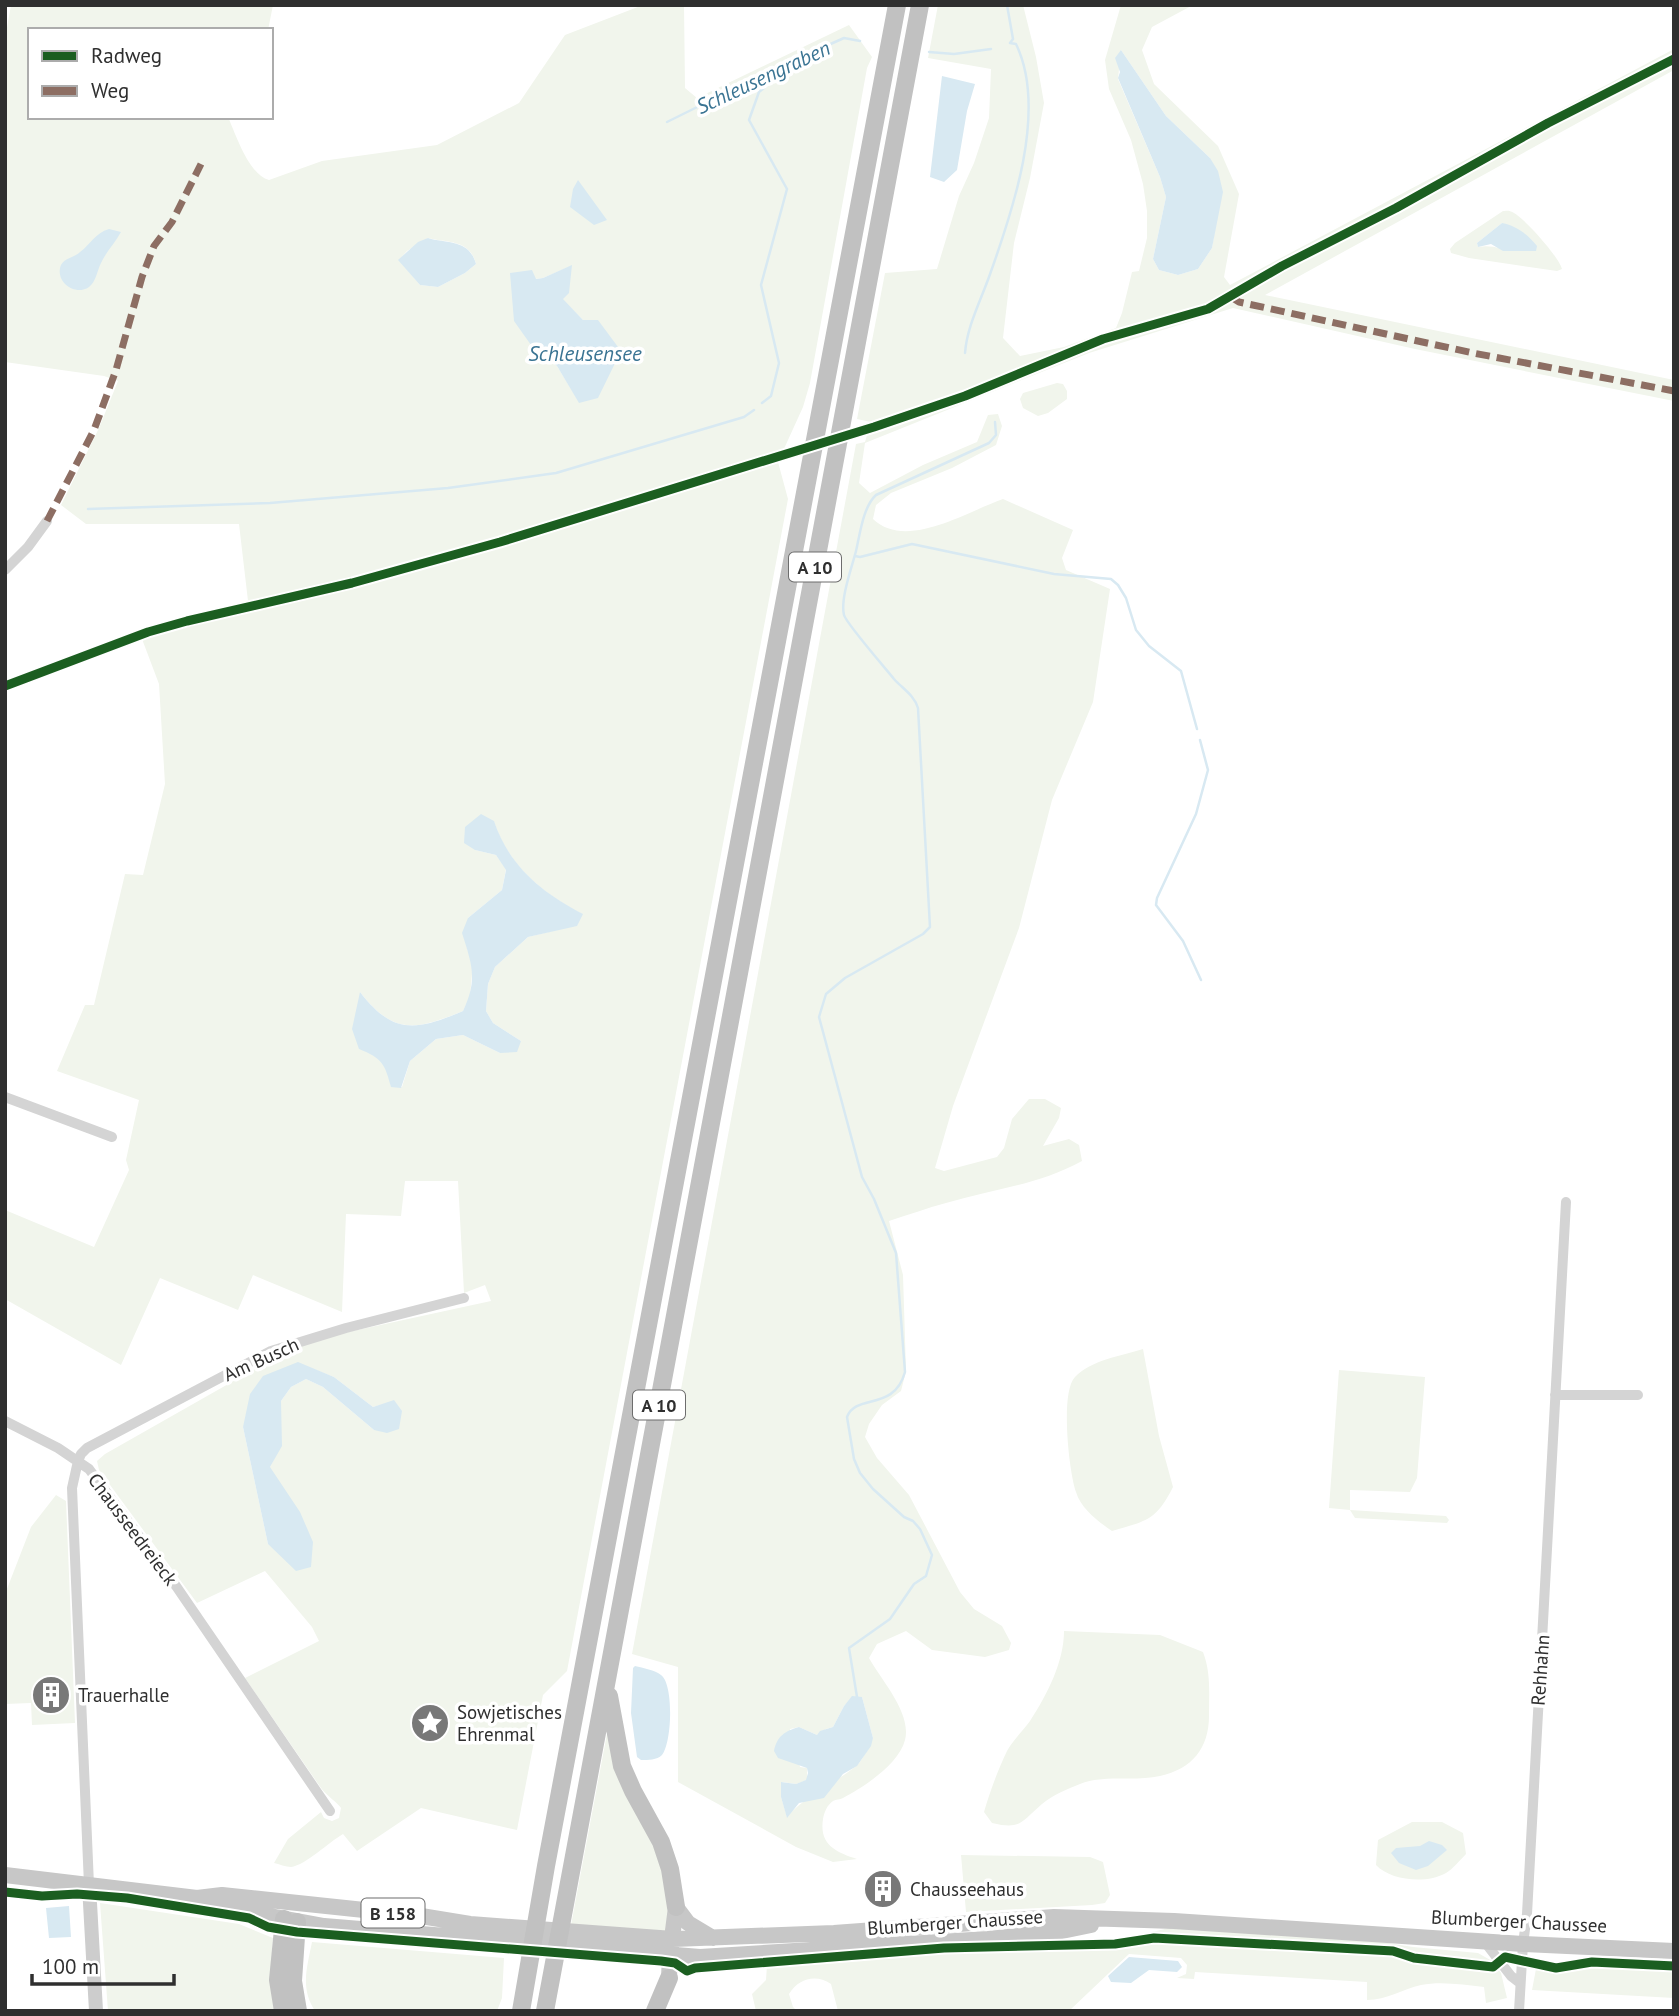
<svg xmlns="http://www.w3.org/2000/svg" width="1679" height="2016" font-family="'PT Sans',sans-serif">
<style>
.green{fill:#f1f5ec;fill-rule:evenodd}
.water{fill:#d8e9f2}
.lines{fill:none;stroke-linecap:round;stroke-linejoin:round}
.stream{stroke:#d8e9f2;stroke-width:2.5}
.street{stroke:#d4d4d4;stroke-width:10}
.secondary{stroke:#cdcdcd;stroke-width:14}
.primary{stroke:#c7c7c7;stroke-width:16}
.highway{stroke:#c1c1c1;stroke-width:18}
.quiet{stroke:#8d6e63;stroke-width:7;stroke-dasharray:14 7;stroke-linecap:butt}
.cycleway-casing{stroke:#fff;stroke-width:13}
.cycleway{stroke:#1b5e20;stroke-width:9}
.labels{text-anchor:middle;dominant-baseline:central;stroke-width:7;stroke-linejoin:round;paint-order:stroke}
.shield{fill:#fff;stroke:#6d6d6d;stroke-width:2}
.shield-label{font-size:18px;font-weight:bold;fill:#2f2f2f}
.street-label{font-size:19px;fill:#2f2f2f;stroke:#fff}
.poi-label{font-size:19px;fill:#2f2f2f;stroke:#fff;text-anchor:start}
.water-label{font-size:21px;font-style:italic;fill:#3a7493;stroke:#fff}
</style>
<rect width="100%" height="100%" fill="#fff"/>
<path class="green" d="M11 5H273L268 30H30V117H228C236 135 249 175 269 180L322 161 437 145 519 103 565 35 643 5H684L685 88 697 98 849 25 872 57 867 68 810 383 803 407 778 462 788 499 567 1671 543 1695 517 1830 421 1808 357 1851 343 1834C329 1842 306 1865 291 1867 286 1867 279 1864 274 1863L288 1839 321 1812 324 1818 332 1821 339 1818 341 1808C338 1803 327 1796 321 1788L245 1678 319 1641 312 1627 265 1571 197 1603 99 1470 97 1461 105 1454 302 1342 491 1301 485 1285 464 1293 458 1181H405L401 1216 346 1214 342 1312 253 1275 238 1310 160 1278 121 1365 5 1299V1210L94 1247 129 1170 126 1160 139 1100 57 1071 85 1005H94L125 874 143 875 165 784 159 684 142 639 183 626 374 581 248 601 239 524H86L61 505 99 428 118 381 104 376 5 362V39ZM428 238C447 243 470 239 476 264L465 273 438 287 420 285 399 260 407 251ZM571 266 562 299 583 320 579 402 557 366 531 345 535 279 543 278ZM494 822C509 866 542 893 582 914L577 925 528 937 495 967 488 984 486 1011 493 1023 521 1041 500 1053 463 1035 436 1039 410 1061 402 1087 391 1086 386 1065 372 1054 360 992C394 1036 416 1030 463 1011L470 997 473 963 467 949 468 918 502 890 506 869 496 855 475 850ZM298 1363 334 1377 373 1407 394 1401 374 1430 323 1387 306 1379 291 1387 281 1401V1445L270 1467 268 1544 243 1427Z
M938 5H1023L1036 57 1044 103 1030 178 1014 243 1003 338 1020 356 1064 347 1116 328 1122 313 1132 272 1139 271 1147 238V211L1143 184 1131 140 1109 89 1105 60 1121 5H1193L1152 27 1142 50 1154 84 1218 146 1239 194 1224 277 1230 285 1674 49V70L1265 295 1674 380V401L1415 349 1233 308 1089 353 865 443 859 483 870 493 923 465 977 442 988 415 998 414 1002 426 996 445 952 468 891 493 876 505 873 519C906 551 968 511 1003 499L1073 530 1062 558 1066 570 1110 589 1093 702 1052 800 1019 928 953 1106 935 1168 944 1171 997 1157 1004 1148 1012 1119 1029 1099H1045L1061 1108 1059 1118 1043 1146 1069 1139 1079 1145 1082 1161C1038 1185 994 1189 946 1203 927 1208 908 1215 889 1221L903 1275 906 1371 901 1391 882 1405 869 1424 865 1437 877 1458 909 1495 960 1592 974 1609 1002 1626 1011 1643 1009 1650 985 1657 932 1650 906 1631 877 1644 869 1658C881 1680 912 1713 905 1740 899 1764 864 1787 843 1798 840 1800 836 1799 833 1801 827 1805 824 1813 823 1819 819 1845 836 1852 857 1859L833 1862 796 1847 678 1782V1667L632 1654 856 444 865 442 871 422 857 419 885 273 937 269 959 196 974 163 989 118 991 69 928 58ZM1121 50 1166 116 1210 158 1216 224 1212 248 1198 269 1178 275 1159 270 1153 259 1166 197 1160 177 1118 79ZM852 1697H862L873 1738C868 1747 863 1761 855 1767 833 1784 804 1797 787 1817L781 1797 782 1782 796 1784 807 1780V1768L800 1767 790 1729 799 1727 817 1735 826 1729 833 1727 844 1706Z
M1503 211C1509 211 1508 210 1514 213 1525 219 1559 257 1562 269L1557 271 1469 258 1451 253 1450 249 1455 243ZM1502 223 1518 250C1502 251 1494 244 1478 247L1477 243Z
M1057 383 1063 384 1067 391V399L1048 413 1038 416 1023 408 1020 399 1023 393Z
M1143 1349 1159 1436 1173 1487C1156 1521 1146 1521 1112 1531 1099 1522 1081 1509 1076 1492 1069 1472 1060 1392 1075 1377 1091 1360 1121 1356 1143 1349Z
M1339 1370 1425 1377 1417 1478 1410 1492 1350 1490V1510L1446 1516 1449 1520 1447 1523 1355 1518 1350 1510 1329 1508Z
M56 1495 66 1501 75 1723 32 1725 31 1703 5 1704V1594L31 1527Z
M1064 1631 1160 1635 1203 1652C1211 1673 1209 1693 1209 1716 1209 1748 1192 1769 1160 1776 1134 1782 1105 1774 1080 1784 1067 1789 1053 1795 1042 1804 1021 1822 1021 1830 992 1823L984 1812C990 1791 998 1770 1007 1751 1013 1740 1023 1731 1030 1721 1047 1695 1064 1662 1064 1631Z
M609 1723 649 1825 670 1889 667 1933 571 1925Z
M1412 1822H1442L1463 1833 1466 1854C1460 1860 1453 1869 1446 1873 1427 1884 1391 1881 1376 1865L1378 1840Z
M961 1855 1090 1857 1103 1862 1110 1895 1105 1903 1092 1905 966 1912Z
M100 1903 239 1924 273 1938 270 1982 276 2011H108Z
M1174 1927 1356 1938 1413 1947 1478 1953 1492 1961 1501 1973 1507 1998 1486 2003 1484 1987C1464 1985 1442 1981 1421 1985 1403 1989 1387 2000 1367 2000V1982L1195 1972 1194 1979 1177 1978 1186 1974 1187 1965 1181 1958 1129 1954 1069 2011H838L831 1984C816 1974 799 1978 789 1994L793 2007 797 2011H756L752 1994 766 1980 767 1965C844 1957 921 1953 998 1949 1030 1947 1080 1940 1110 1948L1116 1940Z
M312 1942 504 1958 502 1998 497 2011H315C300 1988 307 1968 312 1942Z
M1593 1964 1674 1968V1998L1532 1990 1536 1969H1565Z"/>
<path class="water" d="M1121 50 1166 116 1210 158 1218 171 1223 192 1212 248 1198 269 1178 275 1159 270 1153 259 1166 197 1160 177 1118 78 1120 72 1115 58Z
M942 76 975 84 967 111 957 170 944 182 930 177Z
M578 180 607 220 594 225 570 207 573 189Z
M1502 223C1517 226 1527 234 1537 246L1536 251H1503L1491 244 1478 247 1477 243Z
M109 229 121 232C115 243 106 252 101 263 97 271 96 282 89 287 76 296 57 284 60 268 62 258 74 258 80 252 91 244 95 233 109 229Z
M428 238C448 244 469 239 476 264L465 273 438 287 420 285 398 260 418 242Z
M572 265 569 293 563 299 583 320H598L621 351 598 398 579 403 557 366 531 345 514 321 510 273 532 270 536 279 543 278Z
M481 814 494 821C509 866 542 893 583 914L577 926 528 937 495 967 488 984 486 1011 493 1023 521 1041 517 1052 500 1053 463 1035 436 1039 410 1061 401 1088 391 1087C385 1064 382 1058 359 1049L352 1029 360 992C393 1035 416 1031 463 1011 478 979 472 965 462 933L468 918 502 890 506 870 496 855 475 850 464 843 465 827Z
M298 1362 334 1377 373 1407 394 1400 402 1411 399 1429 387 1433 374 1430 323 1387 306 1379 291 1387 281 1401 282 1446 270 1467 300 1512 313 1542 311 1567 296 1571 268 1544 243 1427 250 1394 263 1376Z
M635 1666C643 1668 655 1670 661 1675 674 1684 672 1743 662 1755 657 1760 648 1760 641 1760L637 1757 631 1713 633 1668Z
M852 1696 862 1697 873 1738 871 1746 857 1766 843 1774 824 1798 799 1803 787 1818 781 1797V1782L796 1784 806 1780 808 1773 807 1768 778 1758 774 1751C777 1736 785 1731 799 1727L817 1735 820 1731 833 1727 844 1706Z
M1429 1841 1442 1845 1447 1850 1428 1866 1416 1870 1399 1863 1391 1853 1396 1848 1420 1846Z
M69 1906 71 1937 49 1938 46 1908Z
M1129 1957 1178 1961 1182 1967 1177 1972 1149 1970 1131 1983 1111 1982 1108 1976Z"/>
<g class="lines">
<path class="stream" d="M929 52 954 54 991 49
M667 122 770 71 844 38 860 41
M965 353C967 327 980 302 989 277 1012 213 1048 110 1016 44L1010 43 1013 39 1007 5
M762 403 771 396 779 363 761 285 787 189 749 120 759 92 771 82 770 71
M88 509 270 503 448 488 556 473 744 417 754 410
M855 556 860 557 912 544 1054 574 1111 579 1118 585 1126 598 1136 630 1149 646 1181 671 1197 729
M1200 740 1208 770 1196 814 1157 898 1156 905 1183 941 1201 980
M857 1697 849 1648 890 1619 914 1584 926 1576 932 1555 920 1529 913 1521 904 1517 873 1489 860 1473 854 1459 847 1417C856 1393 894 1412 905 1372L896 1253 874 1199 862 1177 819 1017 826 994 845 978 923 934 930 927 918 708C914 695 903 689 894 679 886 669 846 623 844 615 840 599 852 567 856 551 860 534 863 507 876 495L989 443 996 435 995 422"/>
<path class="street" d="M5 570 28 547 47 521
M5 686 148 632 237 610
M5 1097 112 1137
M1555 1395H1638
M5 1421 58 1448 89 1469 176 1586 330 1811
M89 1885 72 1488 78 1461 81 1454 87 1448 271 1351 346 1328 464 1298
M1484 1941 1511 1976 1520 1983
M1519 2011 1523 1944 1527 1914 1566 1202"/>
<path class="secondary" d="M89 1885 96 2011"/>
<path class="primary" d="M5 1875 197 1898 222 1895 421 1916 470 1924 673 1939 834 1933 1054 1917 1174 1921 1523 1944 1674 1951
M202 1900 220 1907 324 1926 700 1957 988 1939 1057 1932 1091 1925
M676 1907 688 1923 713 1938
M669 1978 670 1954 676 1907"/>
<path class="highway" d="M609 1696 622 1766 633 1791 661 1842 670 1869 676 1907
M297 1922 293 1981 298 2011
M283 2011 278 1980 284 1919
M521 2011 546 1866 897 5
M545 2011 920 5
M655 2011 669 1978"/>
<path class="quiet" d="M1231 297 1239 302 1473 353 1674 391
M47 521 94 430 116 370 142 277 154 246 172 222 201 164"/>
<defs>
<path id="cycleway" d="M5 686 148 632 187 621 352 583 500 542 874 427 965 396 1103 339 1208 309 1282 266 1396 208 1548 123 1674 59
M5 1892 42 1896 77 1894 127 1898 249 1918 268 1927 297 1932 661 1961 675 1963 687 1971 695 1968 944 1948 1115 1944 1154 1938 1393 1951 1414 1958 1493 1967 1505 1957 1556 1968 1592 1962 1674 1966"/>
</defs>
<use href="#cycleway" class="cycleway-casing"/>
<use href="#cycleway" class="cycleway"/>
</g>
<defs>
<symbol id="building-disc" viewBox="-11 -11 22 22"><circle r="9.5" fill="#787878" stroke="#fff"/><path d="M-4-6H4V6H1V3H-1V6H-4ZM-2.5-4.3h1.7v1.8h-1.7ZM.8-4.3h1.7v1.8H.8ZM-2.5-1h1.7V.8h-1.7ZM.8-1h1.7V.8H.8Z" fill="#fff"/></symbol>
<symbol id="sight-disc" viewBox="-11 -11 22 22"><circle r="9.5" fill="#787878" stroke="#fff"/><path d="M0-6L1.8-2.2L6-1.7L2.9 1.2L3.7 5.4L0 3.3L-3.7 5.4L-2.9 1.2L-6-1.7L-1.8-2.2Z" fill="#fff"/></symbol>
</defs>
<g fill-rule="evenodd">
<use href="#building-disc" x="29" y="1673" width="44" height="44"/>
<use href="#sight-disc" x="408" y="1701" width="44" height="44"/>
<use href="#building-disc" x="861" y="1867" width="44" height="44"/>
</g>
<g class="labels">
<g class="shield">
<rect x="789" y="552.5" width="52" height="29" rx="5"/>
<rect x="633" y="1390.5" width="52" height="29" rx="5"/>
<rect x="361.5" y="1898.5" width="63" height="29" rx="5"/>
</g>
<g class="shield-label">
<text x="815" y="567">A 10</text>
<text x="659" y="1405">A 10</text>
<text x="393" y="1913">B 158</text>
</g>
<g class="street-label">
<text transform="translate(261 1359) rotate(-24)">Am Busch</text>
<text transform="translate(133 1529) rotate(53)">Chausseedreieck</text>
<text transform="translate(1540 1670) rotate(-86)">Rehhahn</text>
<text transform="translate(1519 1921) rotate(3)">Blumberger Chaussee</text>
<text transform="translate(955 1922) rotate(-4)">Blumberger Chaussee</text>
</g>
<g class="poi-label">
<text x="78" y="1695">Trauerhalle</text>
<text x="457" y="1712">Sowjetisches<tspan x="457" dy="22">Ehrenmal</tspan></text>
<text x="910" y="1889">Chausseehaus</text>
</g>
<g class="water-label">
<text transform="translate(763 77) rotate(-25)">Schleusengraben</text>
<text x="585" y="353">Schleusensee</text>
</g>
</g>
<rect width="1679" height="2016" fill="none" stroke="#2f2f2f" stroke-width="14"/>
<rect x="28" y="28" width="245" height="91" fill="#ffffff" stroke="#acacac" stroke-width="2"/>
<rect x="42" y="51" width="35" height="10" fill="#1b5e20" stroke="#acacac" stroke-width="2"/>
<text x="91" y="63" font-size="21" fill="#2f2f2f">Radweg</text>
<rect x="42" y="86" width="35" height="10" fill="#8d6e63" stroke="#acacac" stroke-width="2"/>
<text x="91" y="98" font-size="21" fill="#2f2f2f">Weg</text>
<path d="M32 1974v10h142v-10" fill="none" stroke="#2f2f2f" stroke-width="3.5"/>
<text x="42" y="1974" font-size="21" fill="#2f2f2f" stroke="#ffffff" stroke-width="5" paint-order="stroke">100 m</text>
</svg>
